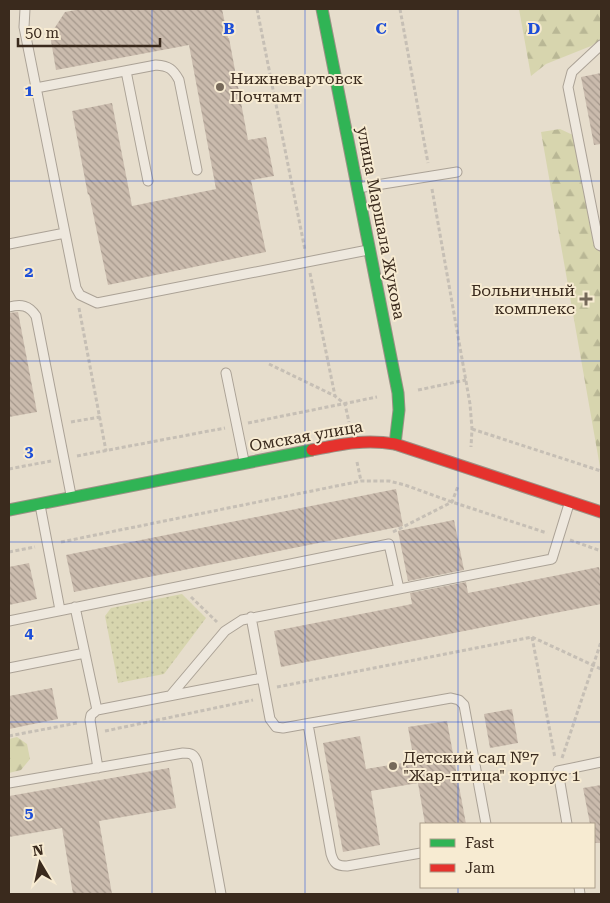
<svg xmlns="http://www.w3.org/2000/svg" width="610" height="903" font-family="'Roboto Serif',serif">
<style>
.forest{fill:url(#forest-firs)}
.park{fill:url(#park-dots)}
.building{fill:url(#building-back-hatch)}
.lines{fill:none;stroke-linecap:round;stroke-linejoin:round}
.lane-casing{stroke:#aba296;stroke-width:11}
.fast-casing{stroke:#9b9185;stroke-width:13}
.jam-casing{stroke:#9b9185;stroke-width:13}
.path{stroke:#c6bfb5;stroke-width:3;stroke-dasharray:4 2.5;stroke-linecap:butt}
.lane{stroke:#eee8de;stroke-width:9}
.fast{stroke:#30b455;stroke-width:11}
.jam{stroke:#e5322d;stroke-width:11}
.grid{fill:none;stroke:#1d4ed8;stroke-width:1;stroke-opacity:0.55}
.poi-dot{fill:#76695a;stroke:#f7ebd2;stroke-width:2}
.labels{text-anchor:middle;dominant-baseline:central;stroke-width:4;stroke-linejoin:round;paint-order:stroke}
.poi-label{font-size:16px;fill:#3a2a1d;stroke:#f7ebd2;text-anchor:start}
.street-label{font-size:16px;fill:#3a2a1d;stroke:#f7ebd2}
.grid-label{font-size:16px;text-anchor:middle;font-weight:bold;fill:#1d4ed8;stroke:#f7ebd2;stroke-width:4;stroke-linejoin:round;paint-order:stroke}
</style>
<defs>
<pattern id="forest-firs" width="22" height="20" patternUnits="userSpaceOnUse" patternTransform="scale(1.25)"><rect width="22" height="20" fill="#d7d5ae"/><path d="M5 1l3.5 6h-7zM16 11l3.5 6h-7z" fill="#b9b795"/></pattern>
<pattern id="park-dots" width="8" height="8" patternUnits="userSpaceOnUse" patternTransform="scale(1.25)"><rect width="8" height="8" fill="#d7d5ae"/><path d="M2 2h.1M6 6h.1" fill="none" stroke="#b9b795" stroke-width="1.8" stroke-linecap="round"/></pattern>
<pattern id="building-back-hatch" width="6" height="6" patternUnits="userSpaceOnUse" patternTransform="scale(1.25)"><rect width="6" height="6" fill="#cabbad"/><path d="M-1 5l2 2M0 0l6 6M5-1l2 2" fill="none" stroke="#a5988c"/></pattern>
</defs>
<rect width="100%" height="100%" fill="#e6ddcc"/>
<path class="forest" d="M519 9H601V39L591 46 546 64 531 76Z
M560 129 573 135 576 142 596 247 601 251V467H600L541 132Z
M17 737 27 744 30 759 21 770 9 773V739Z"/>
<path class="park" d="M182 594 206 618 164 674 118 683 105 616 111 608Z"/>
<path class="building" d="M81 9H222L228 38H229L248 140 266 137 274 176 251 180 266 252 108 285 89 194 88 195 72 111 112 103 132 206 216 189 189 45 56 70 50 35 65 12Z
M601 73V144L594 145 581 77Z
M18 312 37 412 9 417V313Z
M396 489 403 526 74 592 66 555Z
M454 520 464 570 408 581 398 531Z
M29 563 37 599 9 605V567Z
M599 567 601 580V604L281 667 274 631 412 604 410 593 466 582 468 593Z
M52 688 58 719 9 729V696Z
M512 709 518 743 490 748 484 714Z
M447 721 466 824H425L418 783 371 791 380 845 343 852 323 743 360 736 366 769 414 761 408 727Z
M169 768 176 808 99 821 112 894H73L62 828 9 837V796Z
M601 785V843H594V824H590L583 788Z"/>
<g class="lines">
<defs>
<path id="lane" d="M25 9 24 27 76 288 80 295 97 303 368 250
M601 45 572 72 568 87 599 245 601 246
M126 71 148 181
M36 88 156 65C169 66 173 69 179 80L197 170
M358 188 457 172
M9 244 65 233
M9 307C21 304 29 305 36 316L71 495
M226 373 244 461
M40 505 60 610
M75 607 97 710 262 678
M251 617 270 719 276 727 283 728 451 698 459 700 464 705 486 824
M9 621 389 544 399 589
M9 668 85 653
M171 695 225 631 242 620 552 559 569 504
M97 710 91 715 90 720 98 768
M308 724 331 854C334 864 337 866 347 866L421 853
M9 783 183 753C191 753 194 754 197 762L221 894
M567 824 558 771 601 762
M579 887 580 894"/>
<path id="fast" d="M322 9 398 393 399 410 395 444
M9 510 312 450"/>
<path id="jam" d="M312 450C342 444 365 439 395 444L601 512"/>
</defs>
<use href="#lane" class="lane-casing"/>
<use href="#fast" class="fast-casing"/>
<use href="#jam" class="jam-casing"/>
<path class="path" d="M257 9 305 250
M400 9 428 163
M432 189 470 404 472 429 471 447
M310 273 335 396 345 404 349 422
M79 308 106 451
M269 364 335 396
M418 390 466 380
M71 422 100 417
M248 423 377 397
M472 429 601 471
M77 456 225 428
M357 462 361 481
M9 469 51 461
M393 532 452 502 458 486
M570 540 601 551
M61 542 361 481H389L405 485 452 502 547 533
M9 552 35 547
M191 597 217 622
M532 637 555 758
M277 687 532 637 601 669
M105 731 253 700
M9 736 77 723
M562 758 601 642"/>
<use href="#lane" class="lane"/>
<use href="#fast" class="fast"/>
<use href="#jam" class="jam"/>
</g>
<path class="grid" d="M152 9V894M305 9V894M458 9V824M9 181H601M9 361H601M9 542H601M9 722H601M458 887V894"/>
<g class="poi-dot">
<circle cx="220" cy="87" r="5"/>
<path d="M583.5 291.5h5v5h5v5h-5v5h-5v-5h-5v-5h5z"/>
<circle cx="393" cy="766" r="5"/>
</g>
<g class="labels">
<g class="poi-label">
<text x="230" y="78">Нижневартовск<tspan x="230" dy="18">Почтамт</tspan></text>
<text x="575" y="290" text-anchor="end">Больничный<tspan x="575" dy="18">комплекс</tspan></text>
<text x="403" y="757">Детский сад №7<tspan x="403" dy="18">"Жар-птица" корпус 1</tspan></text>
</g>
<g class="street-label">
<text transform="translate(381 223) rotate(79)">улица Маршала Жукова</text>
<text transform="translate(306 436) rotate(-10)">Омская улица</text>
</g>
</g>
<g class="grid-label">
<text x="229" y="34">B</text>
<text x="381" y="34">C</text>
<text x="534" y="34">D</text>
<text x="29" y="96">1</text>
<text x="29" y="277">2</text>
<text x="29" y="457">3</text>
<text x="29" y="638">4</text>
<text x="29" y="818">5</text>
</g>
<rect width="610" height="903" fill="none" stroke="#3a2a1d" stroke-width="20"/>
<rect x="420" y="823" width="175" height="65" fill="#f7ebd2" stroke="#ab9e8a"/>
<rect x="430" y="839" width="25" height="8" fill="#30b455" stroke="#ab9e8a"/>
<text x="465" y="848" font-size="15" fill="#3a2a1d">Fast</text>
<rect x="430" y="864" width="25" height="8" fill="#e5322d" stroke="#ab9e8a"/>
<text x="465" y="873" font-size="15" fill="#3a2a1d">Jam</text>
<g transform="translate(40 863) rotate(351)" stroke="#f7ebd2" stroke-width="4" paint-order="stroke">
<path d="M0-4L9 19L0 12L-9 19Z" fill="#3a2a1d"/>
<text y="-8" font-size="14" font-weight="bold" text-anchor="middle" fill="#3a2a1d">N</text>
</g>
<path d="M18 38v8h142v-8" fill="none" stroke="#3a2a1d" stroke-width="2.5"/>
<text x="25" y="38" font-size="15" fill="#3a2a1d" stroke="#f7ebd2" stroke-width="4" paint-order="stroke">50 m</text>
</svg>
